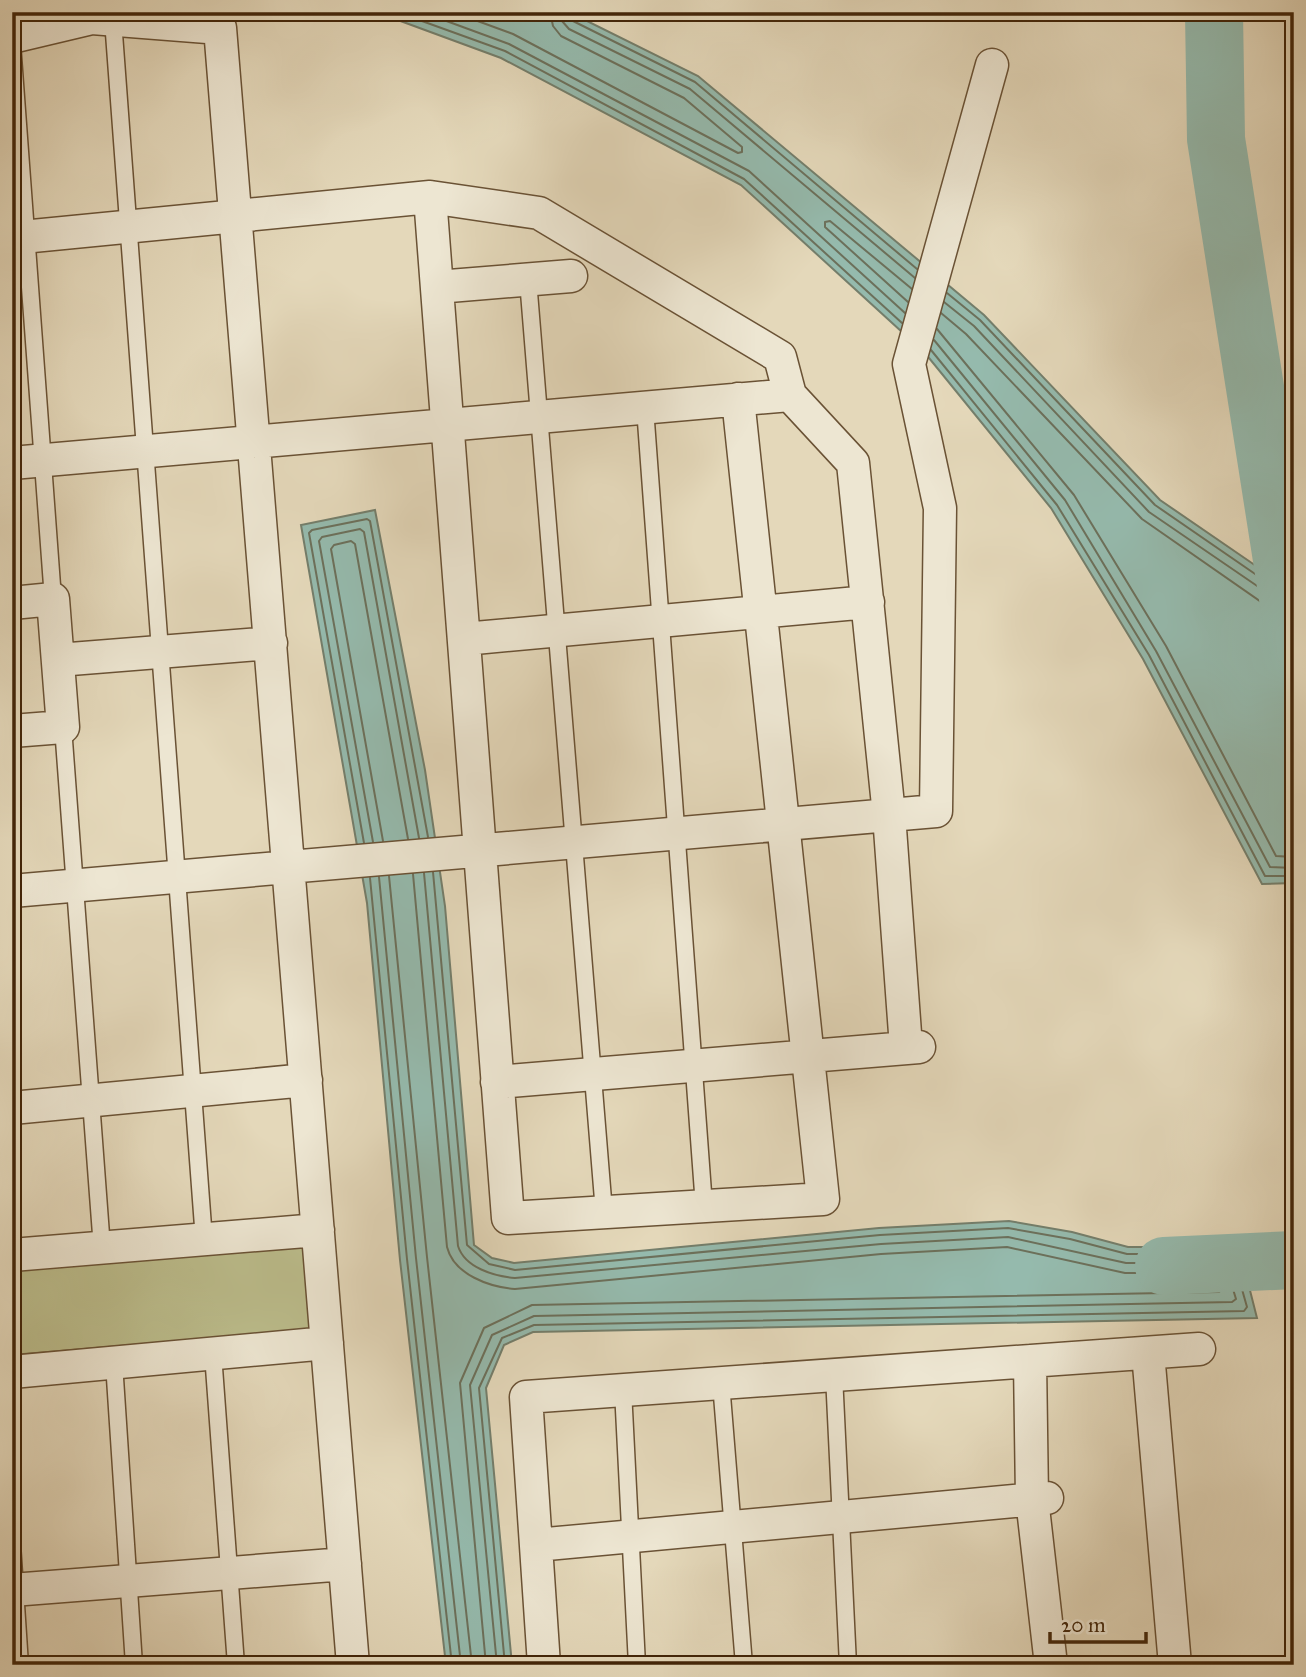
<svg xmlns="http://www.w3.org/2000/svg" width="1306" height="1677" font-family="'IM FELL Great Primer',serif">
<style>
.green{fill:#bbbc8b;stroke:#7e704a;stroke-width:2}
.water{fill:#95baad;stroke:#747e6b;stroke-width:2}
.lines{fill:none;stroke-linecap:round;stroke-linejoin:round}
.shore{stroke:#6c705b;stroke-width:2}
.river{stroke:#95baad;stroke-width:58}
.service-casing{stroke:#6a5235;stroke-width:19}
.minor-casing{stroke:#6a5235;stroke-width:35}
.service{stroke:#ede6d2;stroke-width:16}
.minor{stroke:#ede6d2;stroke-width:32}
</style>
<rect width="100%" height="100%" fill="#e4d8ba"/>
<filter id="stains"><feTurbulence type="fractalNoise" baseFrequency=".00286" numOctaves="4"/><feColorMatrix values="0 0 0 0 .2 0 0 0 0 .09 0 0 0 0 .02 0 0 0 .5 -.17"/></filter>
<radialGradient id="worn" r=".72"><stop offset=".6" stop-color="#630" stop-opacity="0"/><stop offset="1" stop-color="#630" stop-opacity=".3"/></radialGradient>
<path class="green" d="M306 1241 310 1330 12 1355V1265Z"/>
<path class="water" d="M376 12H569L698 76 984 315 1160 500 1294 592V883L1262 884 1143 659 1051 508 925 353 741 185 501 58Z
M375 510 425 770 445 906 474 1245 492 1258 514 1263 879 1228 1009 1221 1072 1232 1128 1247H1239L1257 1318 533 1332 504 1345 486 1388 512 1665H446L400 1260 367 903 301 525Z"/>
<g class="lines">
<path class="shore" d="M397 12 505 51 744 179 902 323
M422 12 509 44 749 171 905 313
M453 12 513 34 738 153 742 152V147L684 98 561 36 553 26 550 12
M561 12 562 21 569 29 690 89 915 278
M569 12 573 21 695 82 917 269
M947 293 980 320 1155 505 1287 596 1294 597
M908 302 825 227V222L830 221 912 289
M944 302 974 326 1149 512 1282 603 1294 606
M941 313 966 334 1142 519 1277 613 1294 617
M937 329 1074 495 1166 646 1276 856 1294 857
M934 340 1065 500 1156 651 1270 867 1294 868
M931 350 1057 505 1149 655 1265 876H1294
M383 841 331 549 334 545 351 541 355 544 408 839
M373 842 319 541 322 537 360 529 364 532 419 838
M364 843 309 533 312 530 367 519 370 521 428 837
M433 872 467 1245 489 1264 515 1270 880 1235 1008 1228 1070 1239 1127 1254H1232L1247 1307 1244 1311 534 1325 502 1338 479 1388 505 1665
M424 873 458 1246C465 1268 494 1276 515 1278L881 1244 1008 1237 1126 1263H1225L1236 1299 1232 1302 534 1316 492 1335 470 1385 497 1665
M413 874 447 1247C454 1275 490 1287 515 1289L881 1254 1007 1247 1125 1273H1216L1222 1289 1219 1292 532 1305 484 1328 460 1383 486 1665
M389 876 427 1257 472 1665
M379 877 416 1258 461 1665
M370 878 407 1259 452 1665"/>
<path class="river" d="M1214 12 1216 139 1294 636
M1164 1266 1294 1260"/>
<defs>
<path id="service" d="M113 20 204 1240
M12 43 53 599
M528 280 604 1212
M645 408 704 1206
M63 727 102 1248
M213 1354 236 1665
M114 1363 134 1665
M834 1375 848 1665
M721 1383 744 1665
M623 1390 637 1665
M12 1544 20 1665"/>
<path id="minor" d="M12 37 92 18 220 28 353 1665
M430 197 508 1218 823 1199 738 399
M12 238 430 197 539 213 780 357 790 395 853 463 889 815 906 1047
M437 287 571 276
M12 463 790 395
M12 603 53 599 63 727 12 731
M464 639 868 602
M58 660 271 643
M12 891 936 811 940 508 909 364 992 65
M497 1082 919 1047
M12 1108 306 1080
M12 1255 318 1230
M1148 1353 1175 1665
M1030 1361 1032 1499 1051 1665
M12 1372 327 1343
M536 1545 1047 1498
M12 1590 345 1564
M544 1665 526 1397 1199 1349"/>
</defs>
<use href="#service" class="service-casing"/>
<use href="#minor" class="minor-casing"/>
<use href="#service" class="service"/>
<use href="#minor" class="minor"/>
</g>
<rect width="1306" height="1677" fill="none" stroke="#e4d8ba" stroke-width="42"/>
<rect x="14" y="14" width="1278" height="1649" fill="none" stroke="#422509" stroke-width="3.5"/>
<rect x="21" y="21" width="1264" height="1635" fill="none" stroke="#422509" stroke-width="2"/>
<path d="M1050 1632v10h96v-10" fill="none" stroke="#422509" stroke-width="3.5"/>
<text x="1061" y="1632" font-size="21" fill="#422509" stroke="#ede6d2" stroke-width="5" paint-order="stroke">20 m</text>
<rect width="100%" height="100%" filter="url(#stains)"/>
<rect width="100%" height="100%" fill="url(#worn)"/>
</svg>
